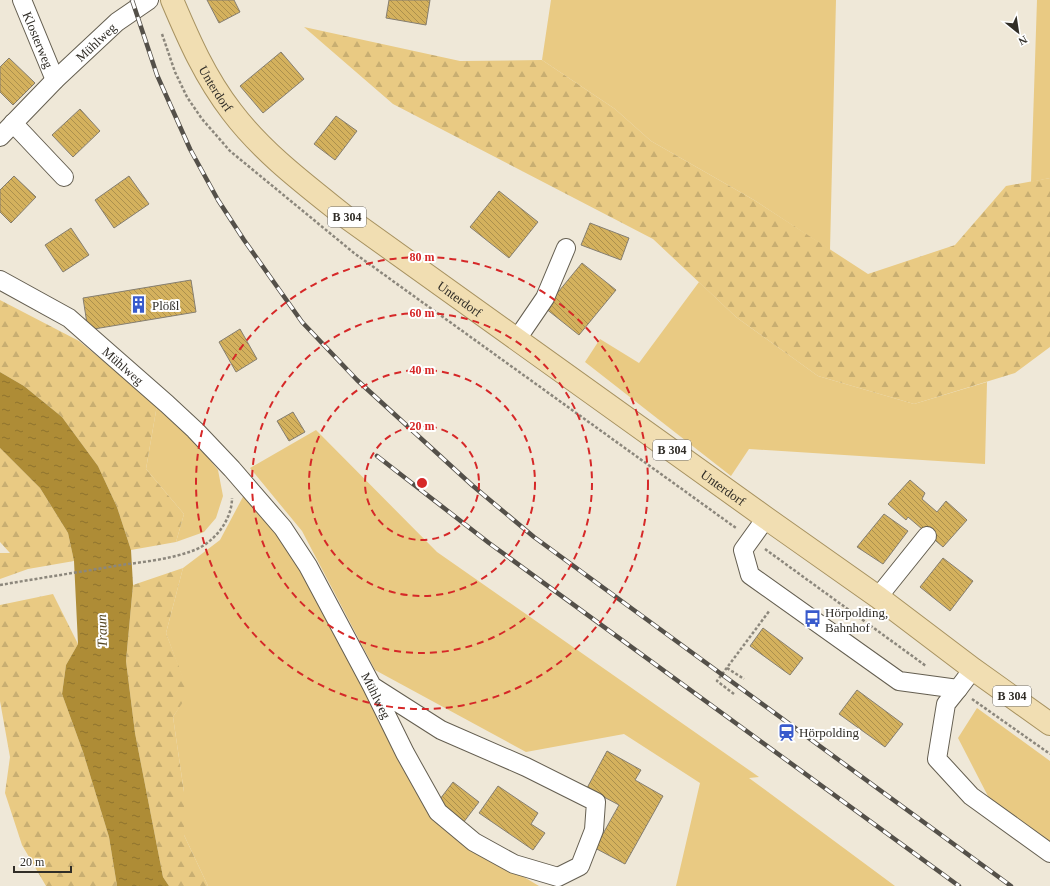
<svg xmlns="http://www.w3.org/2000/svg" width="1050" height="886" font-family="Georgia,serif">
<style>
.green{fill:#e9ca83}
.forest{fill:url(#forest-firs)}
.water{fill:url(#water-ripples)}
.building{fill:url(#building-back-hatch);stroke:#857e70}
.lines{fill:none;stroke-linecap:round;stroke-linejoin:round}
.minor-casing{stroke:#645e50;stroke-width:20}
.major-casing{stroke:#a79260;stroke-width:24}
.path{stroke:#8c877c;stroke-width:2.5;stroke-dasharray:3 2;stroke-linecap:butt}
.minor{stroke:#fff;stroke-width:18}
.major{stroke:#f1deb2;stroke-width:22}
.rail-casing{stroke:#545049;stroke-width:4.5}
.rail{stroke:#fff;stroke-width:3;stroke-dasharray:9;stroke-linecap:butt}
.ring{fill:none;stroke:#d62828;stroke-width:2;stroke-dasharray:7 5}
.labels{text-anchor:middle;dominant-baseline:central;stroke-width:4;stroke-linejoin:round;paint-order:stroke}
.shield{fill:#fff;stroke:#6e6c68;stroke-width:1}
.shield-label{font-size:12px;font-weight:bold;fill:#302d27}
.street-label{font-size:13px;fill:#302d27;stroke:#fff}
.poi-label{font-size:13px;fill:#302d27;stroke:#fff;text-anchor:start}
.water-label{font-size:14px;font-style:italic;fill:#554622;stroke:#fff}
.centre{fill:#d62828;stroke:#fff;stroke-width:2}
.ring-label{font-size:12px;text-anchor:middle;font-weight:bold;fill:#d62828;stroke:#fff;stroke-width:4;stroke-linejoin:round;paint-order:stroke}
</style>
<defs>
<pattern id="forest-firs" width="22" height="20" patternUnits="userSpaceOnUse"><rect width="22" height="20" fill="#e9ca83"/><path d="M5 1l3.5 6h-7zM16 11l3.5 6h-7z" fill="#c8ae71"/></pattern>
<pattern id="water-ripples" width="26" height="14" patternUnits="userSpaceOnUse"><rect width="26" height="14" fill="#ae8c36"/><path d="M2 4q2-2 4 0t4 0M15 11q2-2 4 0t4 0" fill="none" stroke="#8e732e"/></pattern>
<pattern id="building-back-hatch" width="6" height="6" patternUnits="userSpaceOnUse"><rect width="6" height="6" fill="#d4b15d"/><path d="M-1 5l2 2M0 0l6 6M5-1l2 2" fill="none" stroke="#ac904d"/></pattern>
</defs>
<rect width="100%" height="100%" fill="#efe8d8"/>
<path class="green" d="M551 0H836L830 250 754 200 651 141 615 109 542 60Z
M1037 0H1050V178L1031 182Z
M699 282 736 317 818 376 914 404 987 382 985 464 749 449 731 476 585 362 600 339 639 363Z
M157 405 197 444 218 470 223 496 216 518 204 532 176 542 184 514 146 469Z
M316 430 437 552 759 777 749 778 895 886H676L700 783 624 734 526 752 375 670 302 531 250 468Z
M245 493 290 543 443 829 539 886H208L184 835V792L173 717 188 693 166 633 183 568 220 540Z
M977 708 1050 761V845L991 802 958 738Z"/>
<path class="forest" d="M304 27 460 61 542 60 615 109 651 141 754 200 868 274 955 245 1006 186 1050 178V347L1015 373 914 404 818 376 736 317 653 239 393 104Z
M0 300 79 341 157 405 146 469 184 514 176 542 131 550 117 507 98 466 62 417 24 386 0 372Z
M0 448 40 488 68 533 74 561 28 569 0 579V553H10L0 542Z
M183 568 166 633 189 693 173 717 184 792V835L208 886H169L163 877 135 733 126 661 133 585Z
M53 594 78 644 66 665 62 694 83 752 109 837 117 886H46L22 845 5 793 10 757 0 701V605Z"/>
<path class="water" d="M0 372 24 386 62 417 98 466 117 507 131 550 133 585 126 661 135 733 163 877 169 886H117L109 837 83 752 62 694 66 665 78 644 74 561 68 533 40 488 0 448Z"/>
<path class="building" d="M207 0H234L240 12 219 23Z
M389 0H430L426 25 386 18Z
M281 52 304 79 263 113 240 86Z
M9 58 35 83 13 105 0 92V67Z
M80 109 100 131 73 157 52 135Z
M336 116 357 131 335 160 314 144Z
M14 176 36 197 11 223 0 212V190Z
M129 176 149 204 114 228 95 200Z
M499 191 538 222 509 258 470 227Z
M590 223 629 238 621 260 581 245Z
M71 228 89 255 63 272 45 245Z
M582 263 616 290 579 335 545 308Z
M191 280 196 312 88 330 83 298Z
M240 329 257 359 236 372 219 342Z
M293 412 305 432 289 441 277 421Z
M910 480 925 493 922 499 937 512 946 501 967 520 943 547 908 517 906 520 888 504Z
M884 514 908 531 883 564 857 547Z
M943 558 973 581 950 611 920 587Z
M763 628 803 658 790 675 750 646Z
M857 690 903 724 885 747 839 714Z
M607 751 641 770 635 780 663 796 625 864 595 848 619 805 587 788Z
M453 782 479 802 463 823 437 803Z
M498 786 538 813 531 824 545 833 533 850 479 813Z"/>
<g class="lines">
<defs>
<g id="minor">
<path id="s1" d="M22 0 55 80"/>
<path d="M13 123 64 177"/>
<path id="s2" d="M0 137 55 80 117 22 149 0"/>
<path id="s3" d="M0 280 69 318 167 404 195 430 232 469 283 528 308 566 372 686 405 753 438 812 474 842 514 864 558 877 580 866 594 830 596 802 526 767 441 730 372 686"/>
<path d="M517 339 545 298 566 248"/>
<path d="M766 518 743 550 750 575 899 681 958 689 973 669"/>
<path d="M878 597 927 536"/>
<path d="M958 689 946 704 937 759 971 796 1050 853"/>
</g>
<g id="major">
<path id="s4" d="M172 0C189 40 205 77 232 112 263 153 306 185 346 217L766 518 878 597 973 669 1050 724"/>
</g>
</defs>
<use href="#minor" class="minor-casing"/>
<use href="#major" class="major-casing"/>
<path class="path" d="M162 34 175 72 187 97 202 119 230 151 354 253 736 528
M765 549 926 666
M0 585C40 578 80 572 121 565 144 562 170 559 192 551 213 544 232 521 232 498
M727 668 744 679
M734 694 717 681 770 610
M972 699 1050 754"/>
<use href="#minor" class="minor"/>
<use href="#major" class="major"/>
<defs>
<path id="rail" d="M132 0 157 75 190 149 218 200 244 240 302 322 357 380 473 486 534 537 1011 886
M377 456 489 543 959 886"/>
</defs>
<use href="#rail" class="rail-casing"/>
<use href="#rail" class="rail"/>
</g>
<g class="ring">
<circle cx="422" cy="483" r="57"/>
<circle cx="422" cy="483" r="113"/>
<circle cx="422" cy="483" r="170"/>
<circle cx="422" cy="483" r="226"/>
</g>
<defs>
<symbol id="building-bare" viewBox="-9 -9 18 18"><path d="M-4-6H4V6H1V3H-1V6H-4ZM-2.5-4.3h1.7v1.8h-1.7ZM.8-4.3h1.7v1.8H.8ZM-2.5-1h1.7V.8h-1.7ZM.8-1h1.7V.8H.8Z" fill="#385acc" stroke="#fff" stroke-width="2.5" paint-order="stroke"/></symbol>
<symbol id="bus-bare" viewBox="-9 -9 18 18"><path d="M-5-6H5V4H4V6H2V4H-2V6H-4V4H-5ZM-3.5-4V0h7V-4ZM-3.5 1.2v1.5H-2V1.2ZM2 1.2v1.5H3.5V1.2Z" fill="#385acc" stroke="#fff" stroke-width="2.5" paint-order="stroke"/></symbol>
<symbol id="station-bare" viewBox="-9 -9 18 18"><path d="M-3-6H3Q5-6 5-4V2Q5 4 3 4L4.5 6H3L1.5 4h-3L-3 6H-4.5L-3 4Q-5 4-5 2V-4Q-5-6-3-6ZM-3.5-4v3h7v-3ZM-3.5 1v1.5H-2V1ZM2 1v1.5H3.5V1Z" fill="#385acc" stroke="#fff" stroke-width="2.5" paint-order="stroke"/></symbol>
</defs>
<g fill-rule="evenodd">
<use href="#building-bare" x="126" y="292" width="25" height="25"/>
<use href="#bus-bare" x="800" y="606" width="25" height="25"/>
<use href="#station-bare" x="774" y="720" width="25" height="25"/>
</g>
<g class="labels">
<g class="shield">
<rect x="328" y="207" width="38" height="20" rx="3"/>
<rect x="653" y="440" width="38" height="20" rx="3"/>
<rect x="993" y="686" width="38" height="20" rx="3"/>
</g>
<g class="shield-label">
<text x="347" y="217">B 304</text>
<text x="672" y="450">B 304</text>
<text x="1012" y="696">B 304</text>
</g>
<g class="street-label">
<text stroke="none"><textPath href="#s1" startOffset="43">Klosterweg</textPath></text>
<text stroke="none"><textPath href="#s2" startOffset="135">Mühlweg</textPath></text>
<text stroke="none"><textPath href="#s4" startOffset="99">Unterdorf</textPath></text>
<text stroke="none"><textPath href="#s4" startOffset="423">Unterdorf</textPath></text>
<text stroke="none"><textPath href="#s3" startOffset="151">Mühlweg</textPath></text>
<text stroke="none"><textPath href="#s4" startOffset="747">Unterdorf</textPath></text>
<text stroke="none"><textPath href="#s3" startOffset="571">Mühlweg</textPath></text>
</g>
<g class="poi-label">
<text x="152" y="305">Plößl</text>
<text x="825" y="612">Hörpolding,<tspan x="825" dy="15">Bahnhof</tspan></text>
<text x="799" y="732">Hörpolding</text>
</g>
<g class="water-label">
<text transform="translate(102 631) rotate(-92)">Traun</text>
</g>
</g>
<circle cx="422" cy="483" r="6" class="centre"/>
<g class="ring-label">
<text x="422" y="261">80 m</text>
<text x="422" y="317">60 m</text>
<text x="422" y="374">40 m</text>
<text x="422" y="430">20 m</text>
</g>
<g transform="translate(1018 32) rotate(150)" stroke="#ffffff" stroke-width="3" paint-order="stroke">
<path d="M0-3L7 15L0 10L-7 15Z" fill="#302d27"/>
<text y="-6" font-size="11" font-weight="bold" text-anchor="middle" fill="#302d27">N</text>
</g>
<path d="M14 866v6h57v-6" fill="none" stroke="#302d27" stroke-width="2"/>
<text x="20" y="866" font-size="12" fill="#302d27" stroke="#ffffff" stroke-width="3" paint-order="stroke">20 m</text>
</svg>
